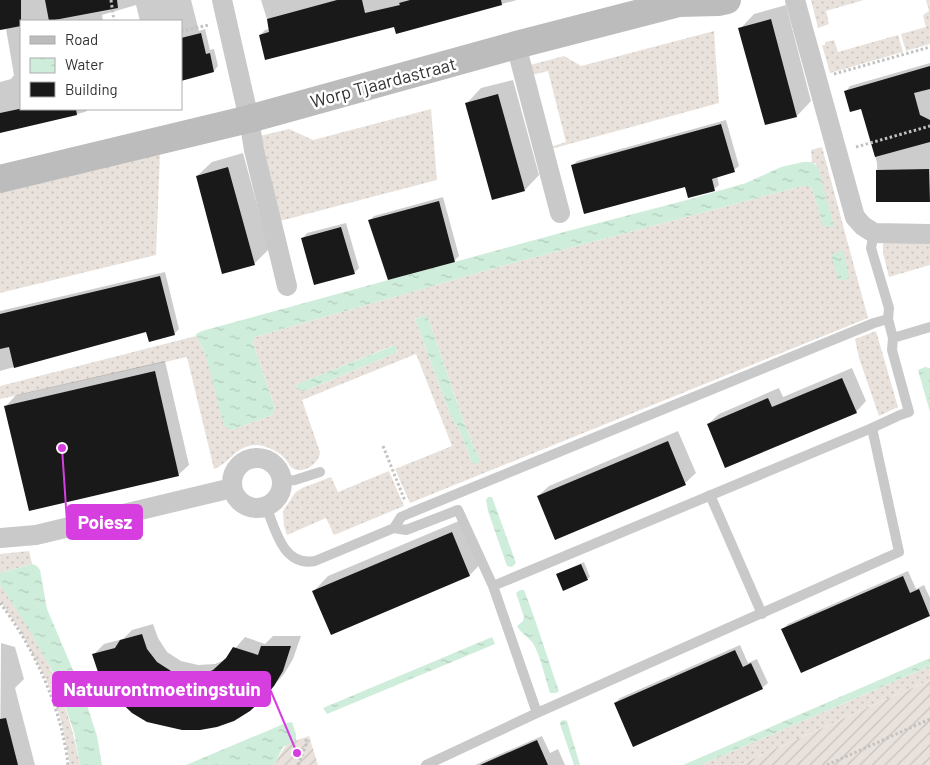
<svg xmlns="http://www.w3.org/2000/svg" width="930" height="765" font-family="Barlow,sans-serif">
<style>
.grass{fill:url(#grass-dots);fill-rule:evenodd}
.garden{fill:url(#garden-furrows)}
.water{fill:url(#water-ripples)}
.shadow{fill:#0003}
.building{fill:#191919}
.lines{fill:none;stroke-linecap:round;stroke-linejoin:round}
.path{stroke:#c2c2c2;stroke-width:3;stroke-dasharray:2.5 2.5;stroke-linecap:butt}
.lane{stroke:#c9c9c9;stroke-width:10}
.street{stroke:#c9c9c9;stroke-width:20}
.secondary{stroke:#bcbcbc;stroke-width:28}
.labels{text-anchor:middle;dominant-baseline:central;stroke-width:5;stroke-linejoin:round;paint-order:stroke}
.street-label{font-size:18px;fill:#323232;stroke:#fff}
.leader{fill:none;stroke:#d63ee0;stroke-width:2}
.callout-dot{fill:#d63ee0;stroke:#fff;stroke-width:2}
.callout{fill:#d63ee0;stroke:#d63ee0;stroke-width:2}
.callout-label{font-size:19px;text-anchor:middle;font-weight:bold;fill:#fff}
</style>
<defs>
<pattern id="grass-dots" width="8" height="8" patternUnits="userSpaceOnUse" patternTransform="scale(1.25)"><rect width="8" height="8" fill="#e9e2dc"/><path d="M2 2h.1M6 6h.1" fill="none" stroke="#c8c2bd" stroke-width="1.8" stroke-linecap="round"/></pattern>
<pattern id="garden-furrows" width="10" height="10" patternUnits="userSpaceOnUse" patternTransform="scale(1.25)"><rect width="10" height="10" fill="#e9e2dc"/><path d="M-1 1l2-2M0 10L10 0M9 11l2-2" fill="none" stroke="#c8c2bd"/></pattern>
<pattern id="water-ripples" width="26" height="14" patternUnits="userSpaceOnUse" patternTransform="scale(1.25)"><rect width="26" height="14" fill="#cfeddb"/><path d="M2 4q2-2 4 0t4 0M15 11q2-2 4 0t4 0" fill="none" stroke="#b2ccbc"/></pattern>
</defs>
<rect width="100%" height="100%" fill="#fff"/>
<path class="grass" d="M811 0H864L826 11 829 24 818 28Z
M926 0H930V44L906 51 901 34 926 27 923 15 929 11Z
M714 31 719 103 551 149 550 147 566 142 548 71 532 75 530 65 564 56 581 66Z
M898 35 903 52 830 73 822 45H825V42L834 40 838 52Z
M431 109 437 180 280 221 260 136 289 129 313 140Z
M822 147 868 318 410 503 395 469 452 446 416 354 302 400 320 452C319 464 302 476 291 467 291 467 287 461 287 461 280 452 268 446 257 445 236 445 230 463 214 469L187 357 0 399V386L196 336 205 353 232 430 272 415 275 408 254 346 253 340 255 337 502 266 802 186H807L812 188 823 225 816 164 812 162 811 150ZM425 316 428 318 466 428 479 458 472 463 460 431 451 417 415 319 416 318ZM392 346 397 351 396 353 307 390 296 386 298 384Z
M160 154 156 255 0 293V191Z
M883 243H930V265L889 277 883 253Z
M876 331 898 407 879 416 859 358 855 339Z
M389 471 404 506 334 535 326 518 287 535 284 526 283 511 295 493 302 488 331 477 338 492Z
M29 551 32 564 0 573V554Z
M0 585C42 636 68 701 80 765H70L61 720 47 681 20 630 0 601Z
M930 666V680L739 765H701Z"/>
<path class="garden" d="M930 680V765H739L757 757Z
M309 736 318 765H274C288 742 283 745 309 736Z"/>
<path class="water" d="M803 162H812L818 167 834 226 829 227 823 226 812 188 807 186H802L502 266 255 337 253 340 254 346 275 408 274 412 272 415 232 430 224 426 205 353 196 336V334L202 331 564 232 687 200 746 183 781 167Z
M843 250 849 277 844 281 838 279 831 255Z
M426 315 428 318 466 428 479 458V462L476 464 472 463 460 431 451 417 415 319Z
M393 346 397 347 396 353 307 390 303 391 296 388 297 384Z
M925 367 930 368V412L918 370Z
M488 497H492L516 563 512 567 507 566 488 511 486 500Z
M32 564 37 566 40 570 47 609 84 696 97 736 102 765H80L74 732 55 676 29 629 0 585V573Z
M520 590H524C537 623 547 657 559 691L556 693H550C545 678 542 661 535 647 531 638 521 634 517 626L523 621 524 617 516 593Z
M492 637 495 644 327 714 323 708Z
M930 658V666L701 765H683Z
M564 720 567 721 580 765H574L560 724 561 721Z
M292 722 296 734V741L283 747 274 765H186L286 723Z"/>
<path class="shadow" d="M0 0H191L199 31 205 29 210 50 214 49 218 66 214 71 181 79V21H140L136 5 102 15 103 21H21V109H89L85 112 0 132V82L11 79 14 75 6 29 1 30 0 24Z
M261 0H517L397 32 395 25 260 35 265 30 270 29Z
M786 5 811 101 797 116 766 124 740 29 754 14Z
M930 63V201H878L877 163 862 107 846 91 850 86Z
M513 80 539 175 525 190 467 103 481 88Z
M726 120 739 166 734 170 717 176 719 185 714 189 572 166 577 161Z
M243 153 269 249 254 264 197 176 212 162Z
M443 197 459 256 455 260 389 278 370 220 374 216Z
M346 223 359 268 354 273 303 238 307 233Z
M165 272 179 329 174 334 146 330 0 371V311Z
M165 361 189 465 178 475 6 406 16 395Z
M852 368 866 401 856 412 708 424 719 414 779 388 783 397Z
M678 431 696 473 685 483 538 496 549 486Z
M466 518 484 560 470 575 331 633 314 591 328 576Z
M584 562 590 577 587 579 557 574Z
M908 571 916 589 924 585 930 598V614L801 671 782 630 788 624Z
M153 624 158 638 167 652 181 661 198 665 215 664 225 660 245 637 265 644 273 636H301L293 659 284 674 262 699 93 655 104 644 123 639 132 630Z
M1 643 15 647 24 679 15 688 35 765H0Z
M740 645 748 663 757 659 768 683 762 688 615 703 620 698Z
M542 736 550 753 558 749 565 765H475Z"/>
<path class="building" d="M0 0H21V26L0 30Z
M45 0H117L118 8 49 21Z
M337 0H362L365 13 400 5 399 3 410 0H501L502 5 396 34 394 27 265 60 259 35 269 32 267 19Z
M771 19 797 117 765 125 738 28Z
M201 33 206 54 210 53 214 72 181 81V38Z
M930 66V89L914 93 920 115 930 120V142L875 157 861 109 850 112 844 91Z
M498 94 525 191 492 200 465 103Z
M19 109H76L77 115 0 133V113Z
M721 124 735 172 712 179 715 191 688 198 685 187 584 214 571 165Z
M228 167 255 265 222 274 196 176Z
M929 169 930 202H876V170Z
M439 201 455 262 388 280 368 220Z
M341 227 355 274 314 285 301 238Z
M160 276 175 335 149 342 146 332 14 368 9 347 0 349V314Z
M155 371 179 476 29 511 4 406Z
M842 378 857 413 725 468 707 424 768 398 772 407Z
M668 441 686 485 555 540 537 496Z
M452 532 470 576 331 635 312 591Z
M581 564 588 580 563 591 556 574Z
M903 576 910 593 919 589 930 616 801 673 781 629Z
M142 634 147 649 157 662 171 671 187 675 203 674 213 670 226 658 233 647 258 655 261 646H291L283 671 274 686 262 700 250 711 234 721 217 727 200 730H182L147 722 132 713 106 688 98 672 92 654 115 648 120 640Z
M735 650 743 667 751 663 763 689 633 747 614 703Z
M6 718 18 765H0V719Z
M537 740 548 765H480Z"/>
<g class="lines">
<path class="path" d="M111 0 114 21
M181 31 209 25
M20 57H21
M834 74 930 47
M856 147 930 126
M383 446 405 501
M0 603C34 647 62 709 68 765
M298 765 306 745V739
M827 765 930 719"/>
<path class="lane" d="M874 233 871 248 889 308 888 319 893 338 930 327
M282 481 295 480 320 472
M710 495 762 614
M266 506C275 529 283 567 315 561L394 528 401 517 410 513 874 323 888 319
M394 528 406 530 458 510 493 586 537 713
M493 586 872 428 900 415 909 412 892 350 893 338
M426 765 537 713 899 552 872 428"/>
<path class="street" d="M222 0 249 119 254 150 287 286
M795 0 855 217 863 226 874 233 930 234
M516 45 560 213
M232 483a25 25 0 1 1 50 0a25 25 0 1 1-50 0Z
M0 538 36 535 232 488"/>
<path class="secondary" d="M679 3 718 2 727 0
M0 179 249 119 516 45 679 3 686 0"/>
</g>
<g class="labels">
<g class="street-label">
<text transform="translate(383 82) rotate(-15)">Worp Tjaardastraat</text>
</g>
</g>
<path class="leader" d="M62 448L67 522M297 753L270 689"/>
<g class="callout-dot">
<circle cx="62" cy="448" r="5"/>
<circle cx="297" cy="753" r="5"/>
</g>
<g class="callout">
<rect x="67" y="505" width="75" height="34" rx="5"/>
<rect x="53" y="672" width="217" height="34" rx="5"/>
</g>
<g class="callout-label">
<text x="105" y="529">Poiesz</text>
<text x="162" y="696">Natuurontmoetingstuin</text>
</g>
<rect x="20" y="20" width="162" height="90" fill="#ffffff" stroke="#adadad"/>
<rect x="30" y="36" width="25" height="8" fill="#bcbcbc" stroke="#adadad"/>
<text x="65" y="45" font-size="15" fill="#323232">Road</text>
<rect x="30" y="58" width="25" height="15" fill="url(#water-ripples)" stroke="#adadad"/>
<text x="65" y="70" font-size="15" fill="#323232">Water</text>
<rect x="30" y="82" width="25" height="15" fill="#191919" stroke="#adadad"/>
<text x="65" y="95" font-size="15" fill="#323232">Building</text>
</svg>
